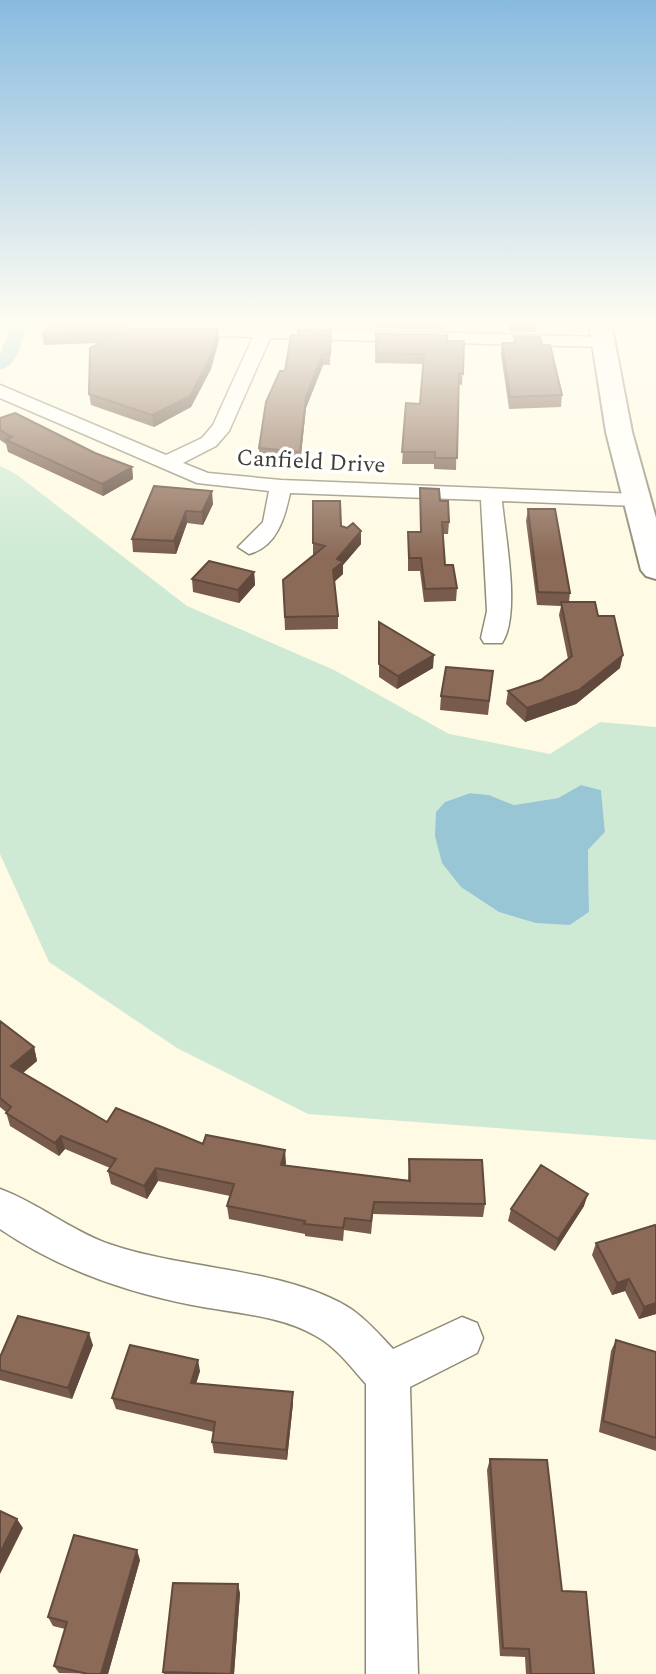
<svg xmlns="http://www.w3.org/2000/svg" width="656" height="1674" font-family="Spectral,serif">
<style>
.green{fill:#ceead4;fill-rule:evenodd}
.water{fill:#99c6d4}
.lines{fill:none;stroke-linecap:round;stroke-linejoin:round}
.canal{fill:#99c6d4;fill-rule:evenodd}
.minor-casing{stroke:#8e8b76;stroke-width:3}
.tertiary-casing{stroke:#8e8b76;stroke-width:4}
.minor{fill:#fff;fill-rule:evenodd}
.tertiary{fill:#fff;fill-rule:evenodd}
.wall{fill:#785b4b}
.shaded-wall{fill:#614a3d}
.building{fill:#8b6a57;stroke:#614a3d;stroke-width:2}
.labels{text-anchor:middle;dominant-baseline:central;stroke-width:7;stroke-linejoin:round;paint-order:stroke}
.far-street-label{font-size:23px;fill:#3f3d34;stroke:#fff}
</style>
<rect width="100%" height="100%" fill="#fefae3"/>
<path class="green" d="M0 466 16 474 187 606 334 670 449 734 550 754 600 722 656 727V1140L308 1114 177 1048 49 962 0 854ZM581 785 601 790 605 832 588 850 589 912 570 925 445 802 470 793 489 795 514 805 558 798Z"/>
<path class="water" d="M581 785 601 790 605 832 588 850 589 912 570 925 536 923 499 912 461 887 442 863 435 836 436 812 445 802 470 793 489 795 514 805 558 798Z"/>
<g class="lines">
<path class="canal" d="M11 323H27C22 340 19 365 0 370V355Z"/>
<defs>
<path id="minor" d="M260 323H276L274 328 603 337 612 342 603 347 270 338 229 431 216 446 183 463 208 473 281 480 637 494 648 500 637 506 502 501C505 535 521 615 502 643H484L481 638 487 611 481 500 290 493C285 517 277 547 249 554L238 547 263 522 269 491 197 483 0 398V385L166 455 202 438 213 425 253 337 177 335 169 330 171 326 258 327Z
M0 1189C38 1203 70 1230 109 1244 183 1270 287 1268 351 1309 367 1320 380 1335 393 1349L462 1317 477 1323 483 1338 477 1353 410 1387 418 1674H366V1384C351 1367 336 1347 316 1336 281 1315 232 1313 192 1305 125 1292 57 1268 0 1229Z"/>
<path id="tertiary" d="M589 323H611L632 432 656 518V579L646 576 641 570 606 432Z"/>
</defs>
<use href="#minor" class="minor-casing"/>
<use href="#tertiary" class="tertiary-casing"/>
<use href="#minor" class="minor"/>
<use href="#tertiary" class="tertiary"/>
</g>
<path class="wall" d="M53 323H224L129 325 128 327 133 329 219 340 211 369 191 407 154 427 91 405 89 394 99 343 44 345 42 334Z
M300 323H332V327L300 326Z
M377 323H446L445 330 377 328Z
M508 323H536L535 332H510Z
M331 331 330 365H323L306 408 300 464 259 460V448L298 335Z
M376 333 447 341H464L462 385 458 384 456 470 434 469V464H402L406 403 420 404 423 364 375 363Z
M514 336 542 345 562 395 561 407 509 409 501 354 502 343H513Z
M0 418 132 467 133 479 103 496 8 452 6 444 0 440Z
M154 486 213 504 203 525 187 523 176 554 133 552 132 539Z
M420 488 440 501 449 522 448 534H443L445 565 457 588 456 601 424 602 420 571H408V532H420Z
M313 501 341 526 361 531V544L343 565V574L334 582 338 616V629L285 630 283 580 313 555Z
M528 509 570 593 569 602 598 616 620 668 576 704 525 722 506 704 508 691 541 680 568 659 559 615 561 606 537 605 526 521Z
M254 572 255 585 239 603 193 592 192 579Z
M379 622 433 668 397 689 379 677Z
M493 671 488 715 440 710 441 696Z
M0 1021 34 1047 37 1061 23 1073 107 1122 286 1163 285 1166 408 1180 409 1159 485 1204 483 1217 373 1214 371 1234 344 1230 343 1241 305 1236V1234L229 1219 227 1206 230 1196 158 1181 147 1199 111 1184 108 1171 110 1168 65 1149 59 1156 10 1126 6 1112 0 1107Z
M584 1206 555 1251 508 1221 511 1209Z
M656 1227V1314L639 1319 625 1291 612 1295 592 1255 596 1243Z
M616 1340 656 1352V1451L599 1432 611 1351Z
M93 1345 72 1399 0 1380V1357Z
M200 1371 196 1383 293 1392V1403L287 1460 214 1453 212 1442 214 1432 116 1409 112 1398Z
M490 1459 562 1591 594 1674H526L525 1657 500 1656 487 1470Z
M140 1560 108 1674 59 1673 54 1666 65 1629 53 1626 48 1617Z
M240 1593 234 1674H164L163 1672Z"/>
<path class="shaded-wall" d="M218 329 219 340 211 369 191 407 154 427 152 415Z
M323 354V365L306 408 300 464V452L306 397Z
M132 467 133 479 103 496 102 484Z
M212 491 213 504 203 525 202 512Z
M186 511 187 523 176 554 174 541Z
M361 531V544L343 565V574L333 583V570L337 559Z
M254 572 255 585 239 603 238 590Z
M434 655 433 668 397 689 398 676Z
M623 655 620 668 576 704 525 722 527 708Z
M34 1047 37 1061 15 1079 11 1066Z
M61 1136 65 1149 59 1156 55 1143Z
M285 1150 286 1163 282 1178 281 1165Z
M156 1168 158 1181 147 1199 144 1186Z
M588 1194 584 1206 555 1251 558 1239Z
M629 1279 625 1291 612 1295 617 1283Z
M656 1303V1314L639 1319 644 1307Z
M89 1333 93 1345 72 1399 68 1388Z
M198 1360 200 1371 193 1394 191 1383Z
M293 1392V1403L287 1460 286 1450Z
M17 1519 23 1528 0 1574V1553Z
M137 1550 140 1560 108 1674H101Z
M238 1584 240 1593 234 1674H231Z"/>
<path class="building" d="M53 323H124L125 326 133 329H218L210 358 190 396 152 415 89 394 90 348 122 331 42 334Z
M298 330 331 331 330 354H323L306 397 300 452 259 448 266 402 280 371H285L291 335H298Z
M376 333 447 335V341H464L463 374 459 373 457 458H435V452H402L406 403 420 404 424 354 376 353Z
M514 336 540 337 542 345H550L562 395 510 397 502 343H516Z
M15 413 95 453 132 467 102 484 6 440 12 437 0 430V418Z
M154 486 212 491 202 512 186 511 174 541 132 539Z
M420 488 439 489 440 501H448L449 522H442L445 565H453L457 588 425 589 421 558H409L408 532H421Z
M313 501H340L341 526 347 528 353 523 361 531 337 559 343 562 333 570 338 616 285 617 283 580 325 546 313 543Z
M528 509H555L570 593 538 592Z
M209 561 254 572 238 590 192 579Z
M561 602H595L598 616H614L623 655 579 690 527 708 508 691 541 680 572 656Z
M379 622 434 655 398 676 379 664Z
M446 667 493 671 489 701 441 696Z
M0 1021 34 1047 11 1066 107 1122 116 1108 203 1144 206 1135 285 1150 281 1165 410 1181 409 1159 482 1160 485 1204 374 1202 371 1221 345 1218 343 1228 304 1224 305 1221 227 1206 234 1184 156 1168 144 1186 108 1171 116 1159 61 1136 55 1143 6 1113 11 1107 0 1098Z
M541 1165 588 1194 558 1239 511 1209Z
M655 1225 656 1227V1303L644 1307 629 1279 617 1283 596 1243Z
M18 1316 89 1333 68 1388 0 1370V1357Z
M616 1340 656 1352V1438L603 1421Z
M130 1345 198 1360 191 1383 293 1392 286 1450 212 1442 215 1422 112 1398Z
M490 1459 547 1460 562 1591 586 1592 594 1674H531L529 1649 503 1648Z
M0 1511 17 1519 0 1553Z
M74 1535 137 1550 101 1674H88L54 1666 67 1622 48 1617Z
M173 1583 238 1584 231 1674 163 1672Z"/>
<linearGradient id="sky" x2="0" y2="1"><stop stop-color="#88bbe0"/><stop offset="0.58" stop-color="#fffdf2"/><stop offset="1" stop-color="#fffdf2" stop-opacity="0"/></linearGradient>
<rect width="656" height="557" fill="url(#sky)"/>
<g class="labels">
<g class="far-street-label">
<text transform="translate(311 462) rotate(3)">Canfield Drive</text>
</g>
</g>
</svg>
